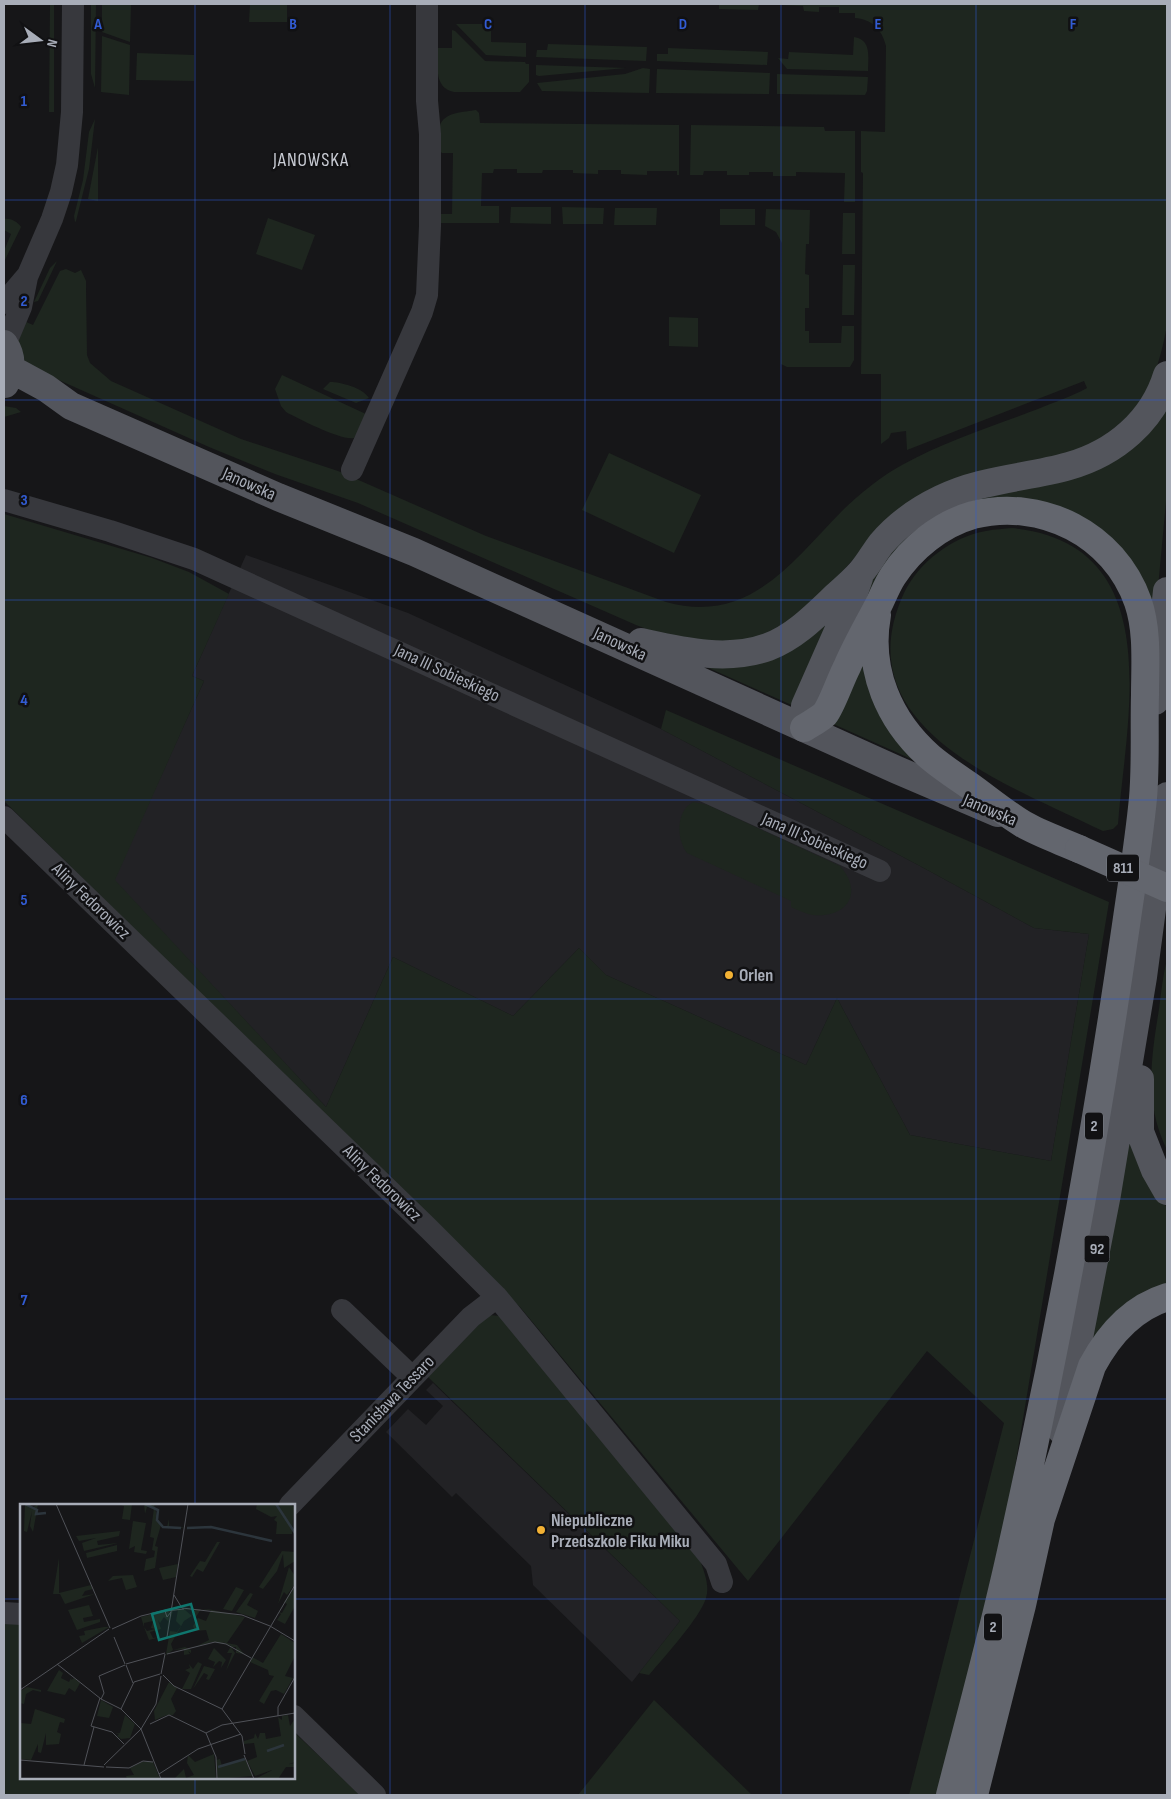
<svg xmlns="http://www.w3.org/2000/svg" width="1171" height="1799" font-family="'Sofia Sans Condensed',sans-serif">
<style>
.built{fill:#222225}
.green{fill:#1e261f}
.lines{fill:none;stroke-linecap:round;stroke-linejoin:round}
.minor{stroke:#37383d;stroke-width:22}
.major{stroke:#53555c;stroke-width:28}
.highway{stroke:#63666e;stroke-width:28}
.highway-bridge{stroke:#63666e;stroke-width:28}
.grid{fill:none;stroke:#325cd3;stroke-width:1;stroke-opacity:0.55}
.poi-dot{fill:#f2b134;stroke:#111113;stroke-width:2}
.labels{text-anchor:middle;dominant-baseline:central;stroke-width:5;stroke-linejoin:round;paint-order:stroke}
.shield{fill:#111113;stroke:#7b7e86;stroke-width:1}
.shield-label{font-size:16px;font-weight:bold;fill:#a8adb8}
.street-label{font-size:18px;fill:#a8adb8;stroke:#111113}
.poi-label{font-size:18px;font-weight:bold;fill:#a8adb8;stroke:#111113;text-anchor:start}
.neighbourhood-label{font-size:19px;letter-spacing:1px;fill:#c9ccd4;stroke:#111113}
.inset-river{fill:none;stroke:#2c353c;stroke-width:2.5}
.inset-road{fill:none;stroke:#505258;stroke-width:1}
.view{fill:#0f766e;fill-opacity:0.15;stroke:#0f766e;stroke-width:2.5}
.inset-edge{fill:none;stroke:#a8adb8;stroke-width:2.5}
.grid-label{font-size:16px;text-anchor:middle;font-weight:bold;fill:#325cd3;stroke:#111113;stroke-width:5;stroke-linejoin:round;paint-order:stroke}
</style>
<rect width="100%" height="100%" fill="#161618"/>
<path class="built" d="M246 555 408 613 661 729 920 866 1034 928 1089 934 1051 1161 910 1135 837 998 806 1065 606 975 579 948 513 1016 393 957 326 1107 114 880 204 681 192 676Z
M433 1383 680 1621 632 1682 533 1585 531 1566 456 1493 452 1497 386 1432 408 1409 426 1425 443 1406 426 1390Z"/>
<path class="green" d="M50 4H54V112H49Z
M91 4H96L95 88 91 74Z
M102 4H131L130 42 102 32Z
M250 4H287V22H249Z
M719 4H1167V325C1156 386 1139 419 1083 448L890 519 828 587 788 623 762 637 721 643 663 635 636 625 358 503 275 474 209 447 43 373 26 363 18 351V335L24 321 33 325 60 271 66 269 75 273 81 270 86 281V288L87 355 90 363 111 381 241 439 338 471 486 536 666 602C749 625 791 563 842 511 857 496 883 475 902 465 945 441 993 426 1038 409 1054 402 1071 397 1087 388L1084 381 907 450 906 431 891 433 889 438 881 444V374H861L863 173 861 172V131L885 132 886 46C882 29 871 19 855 18V13H839V7H819V12L804 11 803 6 759 4 758 10 719 9Z
M456 24H491V42L526 43V57L486 55Z
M452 30 455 31 485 61 525 62 526 64H529V82L520 92H454C433 88 438 64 438 48H452Z
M102 36 130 45 129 95 101 92Z
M854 37C872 40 868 57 868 71L787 69 778 58 788 59 789 52 853 55Z
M548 44 647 47 646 61 536 57 537 50H547Z
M668 48 768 52 767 65 657 61V54H668Z
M137 53 194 55V81L136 80Z
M536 65 626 68 539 76 536 75Z
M643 68 650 69 649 93 542 91 537 83 625 74Z
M657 69 770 73 769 94 656 93Z
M777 74 868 77 867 91 865 95 777 94Z
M476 110 479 113 480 123 679 125V175H677V171H647V175L621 174V170H598V174L573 173V170H543L542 173H517V169H494L493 173H482L481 206H499V223H440L441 214H452L453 153H442L440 151C440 144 438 133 440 126 443 112 465 112 476 110Z
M95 119 89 169 76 221 75 222 74 216 83 180 89 132Z
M691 125 824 127 825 131H855V202H844L845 173 796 172V176H773V172H749V175H727V171H704L703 175H690Z
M98 147V201L88 199Z
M511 207H551V224L510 223Z
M562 207 604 208 603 224H563Z
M615 208H657L656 225H614Z
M720 209H755V225H720Z
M766 209 810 210 809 244H806L805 274 809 275V308H805V331H809V343H841L842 326H854V360L850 367H787L781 364 782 243 776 232 765 226Z
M843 213H855V254H842Z
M268 218 315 235 302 270 256 254Z
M4 219C10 218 17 221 21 227L4 262V251L11 234 4 230Z
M57 261 38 301 34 302 50 268Z
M843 265H855L854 315H842Z
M669 317 698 318V347L669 346Z
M282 375 368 415 354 438C342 441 299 419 286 412L281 406 275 389Z
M330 382C341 382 363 388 369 398L356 403 323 389Z
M1167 402V491L1156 609 1136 573 995 502 869 600 862 596 892 546 950 505 1026 486Z
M4 406 16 408 21 412 4 417Z
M609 453 701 495 674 553 582 510Z
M4 514 152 558 189 572 229 594 192 676 204 681 115 880 326 1107 393 957 513 1016 579 948 606 975 806 1065 837 998 910 1135 1051 1161 1089 934 1034 928 920 866 661 729 666 710 1109 902 1010 1497 940 1795H909L1004 1423 927 1351 748 1581 520 1307 4 801Z
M1012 528C1164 543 1129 706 1119 812L1118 824 1113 829 1103 831 1092 826C1002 782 843 725 904 593 919 562 952 537 986 531 995 529 1004 529 1012 528Z
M840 607 796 707 702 665Z
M863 649 927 766 831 723Z
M693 802 708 805 840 866C864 893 847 918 813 915 806 914 798 910 791 907V901L687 853C676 839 676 811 693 802Z
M1167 959V1150C1144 1103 1151 1059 1159 1009 1161 993 1163 975 1167 959Z
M1127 1132C1136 1162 1144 1184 1167 1207V1284L1088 1347Z
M488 1315 502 1316 700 1560C704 1572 710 1585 706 1598 700 1618 664 1657 649 1675L639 1673 680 1621 428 1377Z
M4 1623H21V1778H294V1732L360 1795H4Z
M654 1700 752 1795H578Z"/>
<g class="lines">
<path class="minor" d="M4 303 26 277
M5 345 21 307 27 277 52 219 61 192 67 165 72 112 73 4
M352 470 422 312 427 295 430 226V134L427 101V4
M4 500 110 531 194 559 880 871
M4 817 428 1228 497 1297 716 1564 722 1582
M342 1310 412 1377
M290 1505 471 1317 497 1297
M4 1613 21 1614
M294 1716 375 1795"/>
<path class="major" d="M4 344C13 357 12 370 5 384
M11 369 46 388 71 406 278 497 414 552 897 770 998 813
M641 642C682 651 727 662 768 647 795 637 816 615 837 595 845 588 854 580 861 572 869 563 874 553 881 544 897 525 918 510 941 499 981 479 1027 478 1069 466 1115 453 1153 421 1167 375
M1155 701 1167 591
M804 728 805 706 850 604 859 578
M1140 1079V1132L1155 1170 1167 1191
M1061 1430 1107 1194 1143 977 1167 796"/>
<path class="highway" d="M877 615C867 670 889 721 930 757 943 768 957 777 970 786 988 799 1005 813 1023 824 1040 834 1061 841 1079 849
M804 728C810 724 820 719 825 714 832 705 841 678 847 667 856 646 867 627 878 606 883 596 887 585 893 576 911 548 941 524 973 515 1042 498 1114 534 1138 602 1148 631 1145 665 1145 695 1144 729 1146 764 1143 798 1139 840 1132 883 1126 925 1096 1133 1058 1341 1012 1547 994 1630 971 1713 950 1795
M974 1795 1022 1605 1041 1519 1092 1366C1109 1334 1132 1308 1167 1297"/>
<path class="highway-bridge" d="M1079 849 1167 888"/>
</g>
<path class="grid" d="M195 4V1505M390 4V1795M585 4V1795M781 4V1795M976 4V1795M4 200H1167M4 400H1167M4 600H1167M4 800H1167M4 999H1167M4 1199H1167M4 1399H1167M4 1599H21M294 1599H1167M195 1778V1795"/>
<g class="poi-dot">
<circle cx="729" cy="975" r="5"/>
<circle cx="541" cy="1530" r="5"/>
</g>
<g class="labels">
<g class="shield">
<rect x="1107" y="854.5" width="32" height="27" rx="4"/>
<rect x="1085" y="1112.5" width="18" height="27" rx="4"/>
<rect x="1084.5" y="1235.5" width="25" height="27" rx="4"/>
<rect x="984" y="1613.5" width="18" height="27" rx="4"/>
</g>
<g class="shield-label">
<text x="1123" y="868">811</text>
<text x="1094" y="1126">2</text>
<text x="1097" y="1249">92</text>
<text x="993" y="1627">2</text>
</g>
<g class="street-label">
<text transform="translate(249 484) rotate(24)">Janowska</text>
<text transform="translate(620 644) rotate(25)">Janowska</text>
<text transform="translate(447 673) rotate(25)">Jana III Sobieskiego</text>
<text transform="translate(990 810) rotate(23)">Janowska</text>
<text transform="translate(815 841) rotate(24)">Jana III Sobieskiego</text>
<text transform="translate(91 901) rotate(44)">Aliny Fedorowicz</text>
<text transform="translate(382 1183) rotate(44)">Aliny Fedorowicz</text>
<text transform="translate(392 1399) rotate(-46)">Stanisława Tessaro</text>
</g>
<g class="poi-label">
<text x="739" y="975">Orlen</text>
<text x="551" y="1520">Niepubliczne<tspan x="551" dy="21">Przedszkole Fiku Miku</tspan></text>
</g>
<g class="neighbourhood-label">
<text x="311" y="160">JANOWSKA</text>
</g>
</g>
<g transform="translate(20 1504)">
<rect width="275" height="275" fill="#161618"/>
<path d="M5 0H11L12 4 18 0 13 28 10 22 12 7 7 28 4 27ZM97 0H112L110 16 102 15 104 2ZM124 0H134L138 16 143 23H147L149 15V23H164L159 25 144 23H142L141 21 135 42 138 43 135 64 124 67 126 55 134 53 135 47 132 46 134 34 130 33 134 4 127 3 125 10ZM237 0H270L274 3 272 30H256L257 18 254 16 257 12 251 13 236 5ZM113 17 126 19 121 46 127 47 126 50 114 48 115 42 109 45ZM100 27 99 32 77 37 78 41 98 39 64 47 62 39 76 34 59 37 56 32ZM197 38H200L183 68 177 65 172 73 170 72 180 57 185 58ZM97 41V47L67 54 66 49ZM262 47 275 48V57L264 64 263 50 257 67 243 85 239 83ZM39 54V89L71 81 73 85 65 87 62 92 75 90 45 100 40 90H33ZM158 60 156 73 143 76 139 64ZM269 63 275 72V80L267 91 264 88 258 100ZM113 71 117 83 106 86 102 74 88 77 93 72ZM275 81V102L265 120 257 116 261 110 258 108 262 109 267 100 264 98ZM216 83 224 86 212 107 203 105ZM230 89 233 90 227 101 238 107 235 114 216 108ZM69 101 73 112 63 114 64 118 80 115V118L57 126 48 106ZM164 105 172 112 164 117 151 140 153 146 165 143 171 146V149L168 147 170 150 164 151V145L153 146 146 151 144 161 150 127 157 128 161 122 156 117 158 106 153 107 150 117 152 106 173 105H188L225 113 207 139 217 141 224 150 216 149V143H211L215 149 206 167 212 149H207L211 142 203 138 205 140 192 138 185 140 182 141 178 142H177L189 136 186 126 175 127 173 122 178 114 186 117 191 106 181 105 176 113 172 111 175 105ZM150 106 147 133 148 117 144 113 140 119 138 116 141 125 130 128 133 134 140 133 129 136 124 123 127 127 135 125 131 124 133 117 124 119V123L121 113ZM84 123H89L62 139 59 132 65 131 64 127ZM261 130 275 139V152L265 172 273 174 264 190 256 186 251 187 244 200 239 197 254 172 249 171 248 166 230 158 232 153 243 159ZM194 144 206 156 201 164 202 158 199 157 193 163 195 158 188 155ZM178 158 182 160 171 185H162L170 169 165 166 170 164 169 160 173 165ZM184 162 195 165 189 176 186 175 188 171 184 169 173 185ZM39 166 43 169 41 174 49 178 52 172 51 176 54 174 60 179 55 188 49 184 45 191 27 187ZM149 178 157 184 151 195 156 207 153 211H147L135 216 134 207ZM7 183 21 186V188L13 186 6 190 4 200 0 199V187ZM81 196 93 203 89 214 77 212ZM15 205 45 215 44 219 40 218 37 228 41 230 39 240 26 241V229L21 249 18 248V240L11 256 0 255V219L11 220ZM105 211 115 220 110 234 101 235 97 232 99 230H95L100 229ZM268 211 270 222 275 215V258L235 272 227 257 237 253 234 239 224 240V237L234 234 235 229 238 235 240 229H245L246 235 261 232 258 213 262 216V212ZM194 250 196 275H154L164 265 166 274 174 271 167 259 168 251 175 258ZM200 255 202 262 225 255 233 272 197 275 196 256ZM122 258H133L140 275H107L106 272 114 271 110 264ZM275 259V263H266L258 275H235L260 262Z" fill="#1e261f"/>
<path class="inset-river" d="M5 0 17 6 16 10 26 9M125 0 138 6 137 16 143 23 161 24M256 0 275 29M167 24 191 23 252 37M247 247 264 241M198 263 225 255"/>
<path class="inset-road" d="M36 0 90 124M154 91 162 104 222 111 250 122 275 137M147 113 151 108 168 0M147 113 145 107 164 105M92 125 121 112 146 106M94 133 105 160M147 133 151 108M147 150 195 138 206 140 231 154M37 160 81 195 101 205 121 225 84 261M106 160 145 149M106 161 113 179M141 170 145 150M143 171 154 182 202 205 222 232 225 250M114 178 140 170M0 186 89 125M80 194 71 222 92 228 104 240M81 195 84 189 79 172 105 161M101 205 114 178M202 205 275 81M258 212V203L275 173M130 220 149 211 186 229M121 225 136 200 141 172M121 225 141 275M186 229 202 221 275 209M186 229 196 253 197 275M224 251 234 275M0 256 84 263M64 261 74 223M86 263 109 264 123 257 133 258M139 270 178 245 221 230"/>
<path class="view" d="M171 100 178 125 139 136 132 110Z"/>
<rect width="275" height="275" class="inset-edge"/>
</g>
<g class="grid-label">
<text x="98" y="29">A</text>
<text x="293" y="29">B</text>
<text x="488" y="29">C</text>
<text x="683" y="29">D</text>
<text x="878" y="29">E</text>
<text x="1073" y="29">F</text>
<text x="24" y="106">1</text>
<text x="24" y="306">2</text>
<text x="24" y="505">3</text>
<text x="24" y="705">4</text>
<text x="24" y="905">5</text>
<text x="24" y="1105">6</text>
<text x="24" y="1305">7</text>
</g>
<rect width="1171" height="1799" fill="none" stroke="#a8adb8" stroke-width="10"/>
<g transform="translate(40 40) rotate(105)" stroke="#111113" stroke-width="4" paint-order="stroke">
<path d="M0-4L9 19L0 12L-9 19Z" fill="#a8adb8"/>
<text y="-8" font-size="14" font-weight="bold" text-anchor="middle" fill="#a8adb8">N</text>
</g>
</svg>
